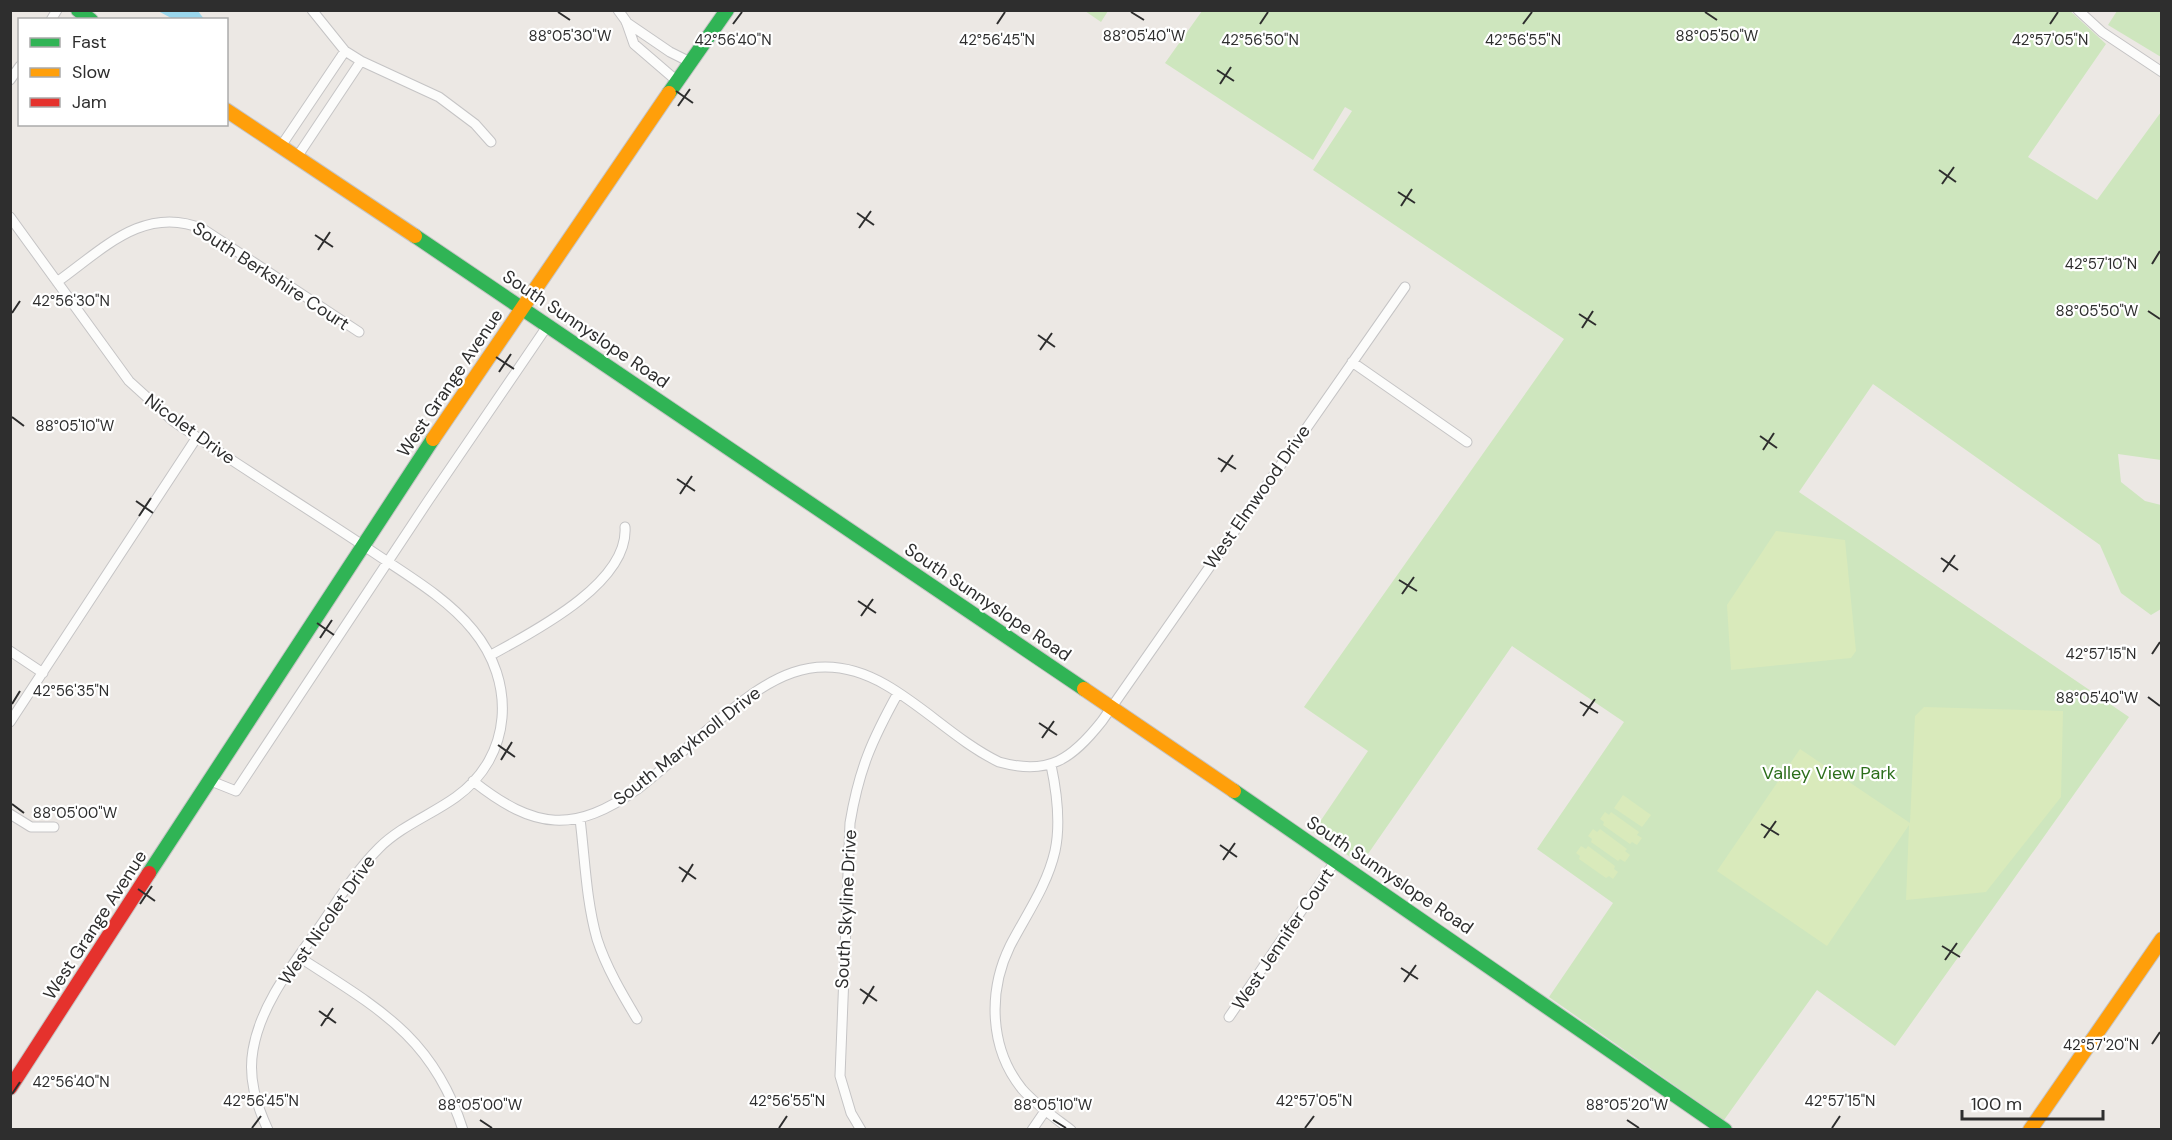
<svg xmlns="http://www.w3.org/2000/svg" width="2172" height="1140" font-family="'DM Sans',sans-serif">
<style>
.green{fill:#cee6be}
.pitch{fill:#d9eabb}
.water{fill:#99d6ec}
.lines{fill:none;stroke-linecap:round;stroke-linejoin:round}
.street-casing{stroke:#c5c4c5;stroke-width:11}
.fast-casing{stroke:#c5c4c5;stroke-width:16}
.slow-casing{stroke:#c5c4c5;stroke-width:16}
.jam-casing{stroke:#c5c4c5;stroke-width:16}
.street{stroke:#fcfcfb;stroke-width:9}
.fast{stroke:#30b455;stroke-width:14}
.slow{stroke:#ff9f0a;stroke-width:14}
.jam{stroke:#e5322d;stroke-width:14}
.ticks{fill:none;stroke:#2e2e2e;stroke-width:2}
.labels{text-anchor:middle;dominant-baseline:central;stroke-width:4.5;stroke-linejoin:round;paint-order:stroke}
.street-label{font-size:18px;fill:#2e2e2e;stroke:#fff}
.park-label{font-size:18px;fill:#2c6e1b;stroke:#fff}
.ticks-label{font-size:15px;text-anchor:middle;fill:#2e2e2e;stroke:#fff;stroke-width:4.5;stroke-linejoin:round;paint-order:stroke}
</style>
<rect width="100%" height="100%" fill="#ece8e4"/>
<path class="green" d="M2069 10 2106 44 2028 157 2097 200 2161 112V460L2118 454 2121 482 2145 501 2161 505V609L2151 615 2121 593 2100 545 1873 384 1799 492 2129 717 1895 1046 1817 990 1724 1120 1549 997 1613 903 1537 849 1624 722 1512 646 1361 864 1313 832 1368 751 1304 707 1564 339 1313 170 1352 111 1345 107 1313 160 1165 63 1202 11Z
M1085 11H1108L1101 22Z
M2117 11H2161V57L2108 25Z"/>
<path class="pitch" d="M1776 531 1845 540 1856 651 1851 658 1731 670 1727 605Z
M1924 707 2063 711 2061 797 1986 892 1906 900 1909 825 1827 946 1717 871 1800 749 1910 823 1915 716Z
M1623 795 1651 815 1642 827 1614 808Z
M1605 812 1609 815 1611 812 1639 832 1637 835 1642 838 1637 845 1632 842 1630 844 1603 825 1604 822 1600 819Z
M1593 829 1597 832 1600 829 1627 849 1625 851 1630 855 1625 862 1620 859 1618 861 1591 842 1592 839 1588 836Z
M1581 846 1586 849 1588 846 1615 866 1614 869 1618 872 1613 879 1609 876 1606 878 1579 859 1580 856 1576 853Z"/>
<path class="water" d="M158 11H198L204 19H173Z"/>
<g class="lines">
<defs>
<path id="street" d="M312 10 345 51 361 61 439 97 475 124 491 142
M618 10 626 21 634 44 677 81
M2078 10 2102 32 2162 72
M51 20 57 10
M626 22 670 52 690 62
M10 80 20 66
M281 146 345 51
M297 157 361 61
M10 217 129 381 173 421C239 466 307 508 373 552 407 575 447 598 473 630 516 682 513 756 456 797 431 815 401 826 379 848 357 870 340 897 323 922 296 961 261 1002 253 1050 248 1078 256 1104 268 1130
M57 282C102 250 144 204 203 229L359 332
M1352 362 1467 442
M10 651 43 673
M491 655C533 632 629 583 625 527
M10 722 197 437
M1051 765C1057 793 1061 823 1055 851 1047 886 1026 915 1010 946 988 991 989 1048 1022 1089 1036 1105 1054 1117 1071 1130
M211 781 236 791 428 501 548 325
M473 781C535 830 574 834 639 788 664 768 688 747 712 726 767 679 815 644 886 685 926 708 958 742 999 762 1049 776 1072 759 1102 721L1405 287
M10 814 31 827H54
M580 819C585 859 586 900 597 939 606 967 622 994 637 1019
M299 957C376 1007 433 1036 463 1130
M1229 1017 1336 860
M861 1130 851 1113 840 1076 850 823C859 769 872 740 898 693
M1032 1130 1045 1111"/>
<path id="fast" d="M78 10 91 20
M669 93 727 10
M415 236 1084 689
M1234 791 1725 1130
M149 873 433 439"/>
<path id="slow" d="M226 110 415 236
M433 439 669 93
M1084 689 1234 791
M2030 1130 2162 939"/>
<path id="jam" d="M10 1088 149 873"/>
</defs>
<use href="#street" class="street-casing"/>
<use href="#fast" class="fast-casing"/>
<use href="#slow" class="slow-casing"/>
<use href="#jam" class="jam-casing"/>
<use href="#street" class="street"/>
<use href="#fast" class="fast"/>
<use href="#slow" class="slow"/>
<use href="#jam" class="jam"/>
</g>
<path class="ticks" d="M558 12 570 20M1131 12 1144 20M1705 12 1717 20M733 24 742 12M997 24 1005 12M1260 24 1268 12M1523 24 1532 12M2050 24 2058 12M1217 70 1234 81M1220 84 1231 67M676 91 693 103M678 106 690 89M1939 170 1956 182M1942 184 1954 167M1398 192 1415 203M1401 206 1412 189M857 213 874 225M859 228 871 211M315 235 333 247M318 250 330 232M2152 264 2160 251M2148 311 2160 319M12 313 20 301M1579 314 1596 325M1582 328 1593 311M1038 335 1055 347M1040 350 1052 333M496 357 514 369M499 372 511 354M12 417 24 426M1760 436 1777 448M1763 450 1774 433M1218 458 1236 469M1221 472 1233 455M677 479 695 491M680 494 692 476M136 501 153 513M139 516 151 498M1941 558 1958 570M1943 572 1955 555M1399 580 1417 591M1402 594 1414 577M858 601 876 613M861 616 873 599M317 623 334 635M320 638 332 620M2152 654 2160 642M2148 697 2160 706M1580 702 1598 713M12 704 20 691M1583 716 1595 699M1039 723 1057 735M1042 738 1054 721M498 745 515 757M501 760 512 742M12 804 24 813M1761 824 1779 835M1764 838 1776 821M1220 845 1237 857M1223 860 1235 843M679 867 696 879M682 882 693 864M138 889 155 901M140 904 152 886M1942 946 1960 957M1945 960 1957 943M1401 968 1418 979M1404 982 1416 965M860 989 877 1001M863 1004 874 986M319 1011 336 1023M321 1026 333 1008M2152 1044 2160 1032M12 1094 20 1082M480 1120 492 1128M1053 1120 1066 1128M1627 1120 1639 1128M252 1128 261 1116M779 1128 787 1116M1305 1128 1314 1116M1832 1128 1840 1116"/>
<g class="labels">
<g class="street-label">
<text transform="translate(271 276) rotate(33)">South Berkshire Court</text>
<text transform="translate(586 329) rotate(34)">South Sunnyslope Road</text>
<text transform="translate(450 383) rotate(-56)">West Grange Avenue</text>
<text transform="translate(190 429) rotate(36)">Nicolet Drive</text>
<text transform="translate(1257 497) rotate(-55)">West Elmwood Drive</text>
<text transform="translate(988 602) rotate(34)">South Sunnyslope Road</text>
<text transform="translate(687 746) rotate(-38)">South Maryknoll Drive</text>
<text transform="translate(1390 875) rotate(34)">South Sunnyslope Road</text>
<text transform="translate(846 909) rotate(-87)">South Skyline Drive</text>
<text transform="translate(327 920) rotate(-55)">West Nicolet Drive</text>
<text transform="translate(95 925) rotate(-57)">West Grange Avenue</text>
<text transform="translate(1283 939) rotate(-56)">West Jennifer Court</text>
</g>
<g class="park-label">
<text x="1829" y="773">Valley View Park</text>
</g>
</g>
<g class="ticks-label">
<text x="570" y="41">88°05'30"W</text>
<text x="1717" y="41">88°05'50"W</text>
<text x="1144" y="41">88°05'40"W</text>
<text x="733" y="45">42°56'40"N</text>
<text x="997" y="45">42°56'45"N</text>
<text x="1260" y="45">42°56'50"N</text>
<text x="1523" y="45">42°56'55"N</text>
<text x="2050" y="45">42°57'05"N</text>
<text x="2101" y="269">42°57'10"N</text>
<text x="71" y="306">42°56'30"N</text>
<text x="2097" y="316">88°05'50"W</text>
<text x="75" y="431">88°05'10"W</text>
<text x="2101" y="659">42°57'15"N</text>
<text x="71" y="696">42°56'35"N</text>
<text x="2097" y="703">88°05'40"W</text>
<text x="75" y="818">88°05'00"W</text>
<text x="2101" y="1050">42°57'20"N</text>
<text x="71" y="1087">42°56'40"N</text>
<text x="261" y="1106">42°56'45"N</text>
<text x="787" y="1106">42°56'55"N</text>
<text x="1314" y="1106">42°57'05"N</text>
<text x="1840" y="1106">42°57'15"N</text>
<text x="480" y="1110">88°05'00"W</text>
<text x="1053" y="1110">88°05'10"W</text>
<text x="1627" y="1110">88°05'20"W</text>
</g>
<rect width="2172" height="1140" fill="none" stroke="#2e2e2e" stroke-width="24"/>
<rect x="18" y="18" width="210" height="108" fill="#ffffff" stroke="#ababab" stroke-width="1.5"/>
<rect x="30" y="38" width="30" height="9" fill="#30b455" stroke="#ababab" stroke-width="1.5"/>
<text x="72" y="48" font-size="18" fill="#2e2e2e">Fast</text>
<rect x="30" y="68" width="30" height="9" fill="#ff9f0a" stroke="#ababab" stroke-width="1.5"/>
<text x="72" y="78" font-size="18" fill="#2e2e2e">Slow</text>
<rect x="30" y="98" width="30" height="9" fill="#e5322d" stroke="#ababab" stroke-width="1.5"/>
<text x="72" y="108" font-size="18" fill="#2e2e2e">Jam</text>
<path d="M1962 1110v9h141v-9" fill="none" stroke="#2e2e2e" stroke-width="3"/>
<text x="1971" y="1110" font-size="18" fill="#2e2e2e" stroke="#ffffff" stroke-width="4.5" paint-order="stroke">100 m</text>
</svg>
